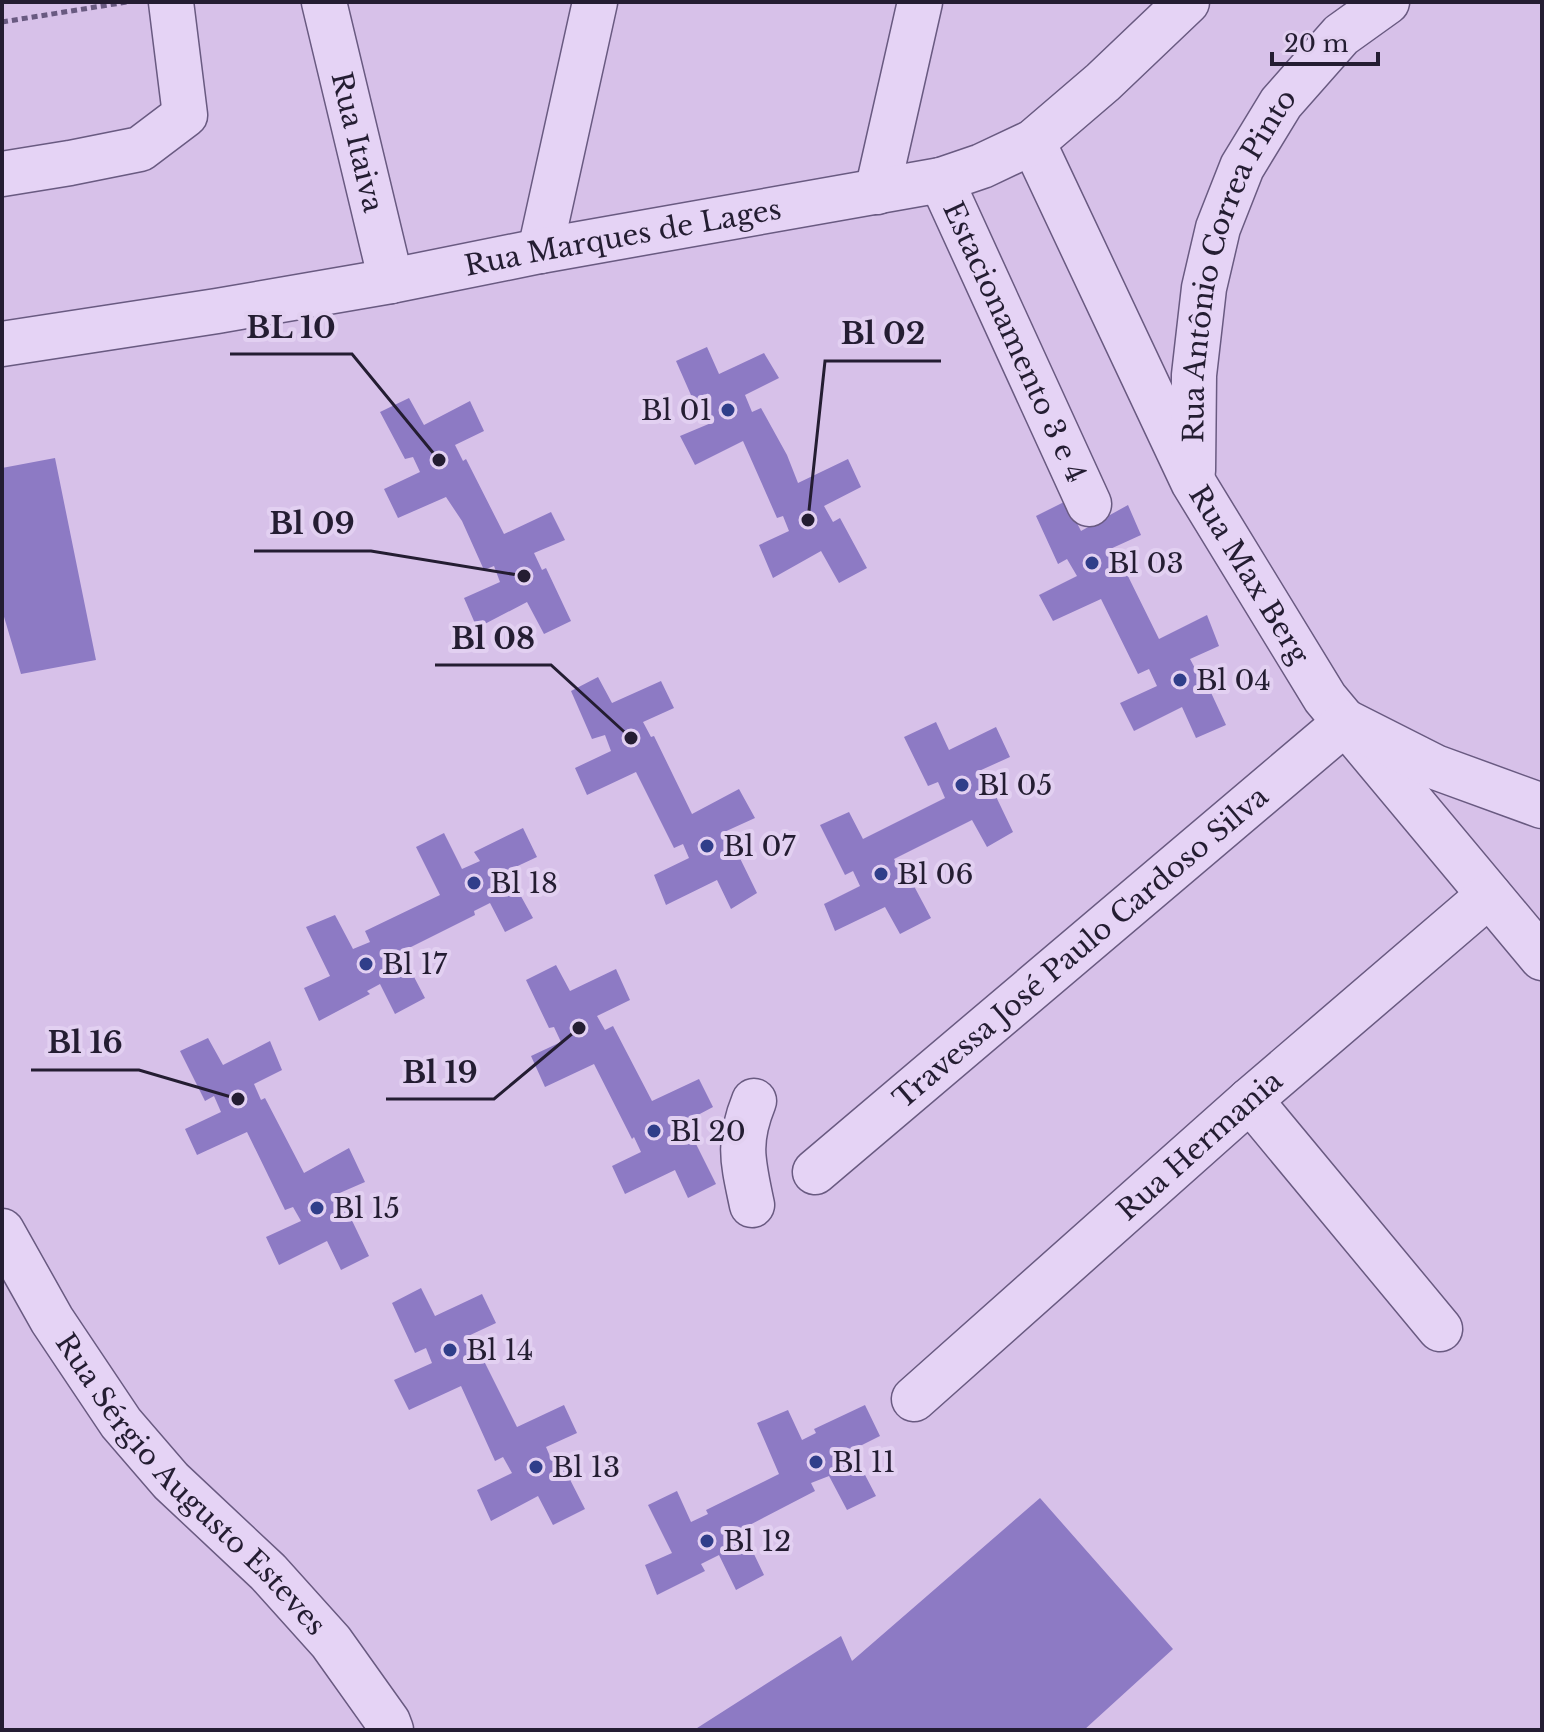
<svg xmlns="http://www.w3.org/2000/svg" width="1544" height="1732" font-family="'Libre Baskerville',serif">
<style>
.building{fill:#8d7ac4}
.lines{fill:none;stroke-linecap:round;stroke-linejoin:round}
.minor-casing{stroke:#695a81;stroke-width:47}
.path{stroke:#695a81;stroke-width:5;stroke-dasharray:6 4;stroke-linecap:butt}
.minor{stroke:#e5d3f5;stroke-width:44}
.poi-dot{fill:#303e8a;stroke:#e2d0f1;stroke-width:3}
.labels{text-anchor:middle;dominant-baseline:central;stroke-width:8;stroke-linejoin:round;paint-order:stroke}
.street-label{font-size:28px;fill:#241d32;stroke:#e2d0f1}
.poi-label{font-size:28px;fill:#241d32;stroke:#e2d0f1;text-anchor:start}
.leader{fill:none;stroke:#241d32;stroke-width:3}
.callout-dot{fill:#241d32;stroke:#e2d0f1;stroke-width:3}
.callout-label{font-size:30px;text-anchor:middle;font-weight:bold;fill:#241d32;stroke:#e2d0f1;stroke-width:8;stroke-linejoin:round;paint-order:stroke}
</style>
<rect width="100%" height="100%" fill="#d7c1e9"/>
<path class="building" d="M707 347 719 374 764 353 779 378 745 395 752 412 761 408 787 455 798 483 848 459 861 487 824 506 833 522 840 518 867 568 839 583 821 551 773 578 759 545 789 531 783 516 777 518 743 441 695 465 680 436 711 423 704 409 698 411 676 361Z
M409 398 424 425 470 401 484 431 455 445 463 461 466 459 504 534 551 512 565 540 534 553 542 570 546 568 571 621 544 634 527 602 477 628 464 598 500 582 494 566 484 570 462 521 446 497 398 518 384 489 420 472 413 457 405 459 380 412Z
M55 458 96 660 21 674 2 610V468Z
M1066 501 1081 531 1128 505 1141 535 1108 550 1117 565 1121 562 1159 639 1207 615 1219 646 1190 659 1198 674 1201 671 1226 725 1196 738 1182 707 1134 731 1120 703 1157 686 1149 669 1138 674 1101 599 1053 621 1039 595 1077 576 1067 559 1058 564 1036 516Z
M598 677 612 703 661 681 674 708 643 722 651 737 654 736 692 814 739 789 755 818 722 833 731 847 734 846 757 893 731 909 717 880 666 905 654 875 689 858 683 844 674 848 636 772 587 795 575 768 611 751 605 735 592 739 571 691Z
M936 722 949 750 996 727 1010 757 979 771 986 786 990 784 1013 832 987 847 972 820 894 859 901 873 906 871 931 918 900 934 885 907 835 931 824 904 860 886 853 871 845 875 820 825 849 812 863 839 945 798 938 782 928 786 904 737Z
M523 828 537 857 507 871 533 918 505 932 490 903 474 911 475 915 401 952 425 998 395 1014 380 984 367 991 370 994 319 1021 304 988 330 976 306 927 335 915 353 949 370 942 365 931 440 895 416 847 444 833 462 869 480 861 474 852Z
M556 965 570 991 616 969 630 1000 597 1016 605 1030 613 1026 652 1101 699 1079 713 1107 677 1126 684 1141 692 1136 716 1184 688 1198 675 1170 625 1194 612 1166 641 1152 634 1137 632 1139 594 1064 545 1087 531 1056 561 1042 554 1027 549 1028 526 980Z
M208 1038 223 1065 270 1041 282 1070 254 1084 261 1100 265 1098 304 1173 349 1148 365 1182 335 1195 341 1210 346 1208 369 1256 341 1270 327 1241 279 1265 266 1237 301 1221 293 1207 285 1210 247 1132 197 1155 185 1129 221 1112 214 1096 205 1101 180 1051Z
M421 1288 435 1316 482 1294 496 1323 466 1337 473 1351 478 1349 517 1427 564 1405 577 1433 546 1447 552 1461 559 1458 585 1509 553 1525 538 1496 491 1521 477 1490 512 1473 503 1457 495 1461 461 1386 409 1410 394 1380 432 1363 426 1348 415 1353 392 1303Z
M865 1405 880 1436 852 1450 876 1496 847 1510 829 1476 811 1483 815 1491 742 1529 764 1575 736 1590 719 1555 701 1564 705 1571 657 1595 645 1565 672 1553 648 1505 677 1491 691 1522 708 1514 706 1510 779 1474 757 1423 788 1410 802 1440 816 1433 814 1429Z
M1040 1498 1173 1649 1084 1730H694L841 1636 852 1661Z"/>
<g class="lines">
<defs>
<g id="minor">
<path id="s1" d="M324 2 391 281"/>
<path id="s2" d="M1033 142 1193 482 1325 698 1542 958"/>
<path d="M2 174 70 163 140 149 185 115 171 2"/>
<path id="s3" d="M941 180 1089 504"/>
<path d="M877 192 920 2"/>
<path d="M540 251 595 2"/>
<path id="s4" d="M2 344 217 311 391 281 540 251 941 180 982 166 1033 142 1103 82 1187 2"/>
<path id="s5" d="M1193 471 1194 375 1204 288 1218 228 1242 167 1281 103 1341 35 1387 2"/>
<path d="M1250 1100 1440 1329"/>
<path id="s6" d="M815 1172 1346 722 1435 767 1542 806"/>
<path d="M752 1205C743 1162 737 1143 754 1101"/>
<path id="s7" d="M2 1231 52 1320 121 1423 171 1481 268 1572 331 1642 388 1722 391 1730"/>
<path id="s8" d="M914 1399 1250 1100 1489 895"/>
</g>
</defs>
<use href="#minor" class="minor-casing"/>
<path class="path" d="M2 22 127 2"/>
<use href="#minor" class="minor"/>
</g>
<g class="poi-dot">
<circle cx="728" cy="410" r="8"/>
<circle cx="1092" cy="563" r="8"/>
<circle cx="1180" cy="680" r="8"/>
<circle cx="962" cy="785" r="8"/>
<circle cx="707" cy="846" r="8"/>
<circle cx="881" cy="874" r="8"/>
<circle cx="474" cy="883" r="8"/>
<circle cx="366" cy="964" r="8"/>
<circle cx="654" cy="1131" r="8"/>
<circle cx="317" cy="1208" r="8"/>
<circle cx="450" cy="1350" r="8"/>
<circle cx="816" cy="1462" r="8"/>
<circle cx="536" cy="1467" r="8"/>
<circle cx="707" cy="1541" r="8"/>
</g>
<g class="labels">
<g class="street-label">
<text stroke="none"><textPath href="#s1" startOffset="144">Rua Itaiva</textPath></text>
<text stroke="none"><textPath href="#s4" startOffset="630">Rua Marques de Lages</textPath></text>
<text stroke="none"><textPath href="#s5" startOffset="214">Rua Antônio Correa Pinto</textPath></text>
<text stroke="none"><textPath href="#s3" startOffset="178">Estacionamento 3 e 4</textPath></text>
<text stroke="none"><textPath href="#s2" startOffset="484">Rua Max Berg</textPath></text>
<text stroke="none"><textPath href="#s6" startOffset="348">Travessa José Paulo Cardoso Silva</textPath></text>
<text stroke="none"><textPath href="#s8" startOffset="382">Rua Hermania</textPath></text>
<text stroke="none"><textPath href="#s7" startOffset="318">Rua Sérgio Augusto Esteves</textPath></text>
</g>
<g class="poi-label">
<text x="712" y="410" text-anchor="end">Bl 01</text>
<text x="1108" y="563">Bl 03</text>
<text x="1196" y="680">Bl 04</text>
<text x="978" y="785">Bl 05</text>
<text x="723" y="846">Bl 07</text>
<text x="897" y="874">Bl 06</text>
<text x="490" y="883">Bl 18</text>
<text x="382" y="964">Bl 17</text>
<text x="670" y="1131">Bl 20</text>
<text x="333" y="1208">Bl 15</text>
<text x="466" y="1350">Bl 14</text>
<text x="832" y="1462">Bl 11</text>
<text x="552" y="1467">Bl 13</text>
<text x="723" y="1541">Bl 12</text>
</g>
</g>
<path class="leader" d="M439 460L352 354H230M808 520L825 361H941M524 576L371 551H254M631 738L551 665H435M238 1099L139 1070H31M579 1028L494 1099H386"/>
<g class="callout-dot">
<circle cx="439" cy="460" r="8"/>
<circle cx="808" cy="520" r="8"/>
<circle cx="524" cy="576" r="8"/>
<circle cx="631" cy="738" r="8"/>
<circle cx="238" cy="1099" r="8"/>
<circle cx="579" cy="1028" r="8"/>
</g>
<g class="callout-label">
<text x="291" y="338">BL 10</text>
<text x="883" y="344">Bl 02</text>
<text x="312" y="534">Bl 09</text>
<text x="493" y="649">Bl 08</text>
<text x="85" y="1053">Bl 16</text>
<text x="440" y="1083">Bl 19</text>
</g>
<rect width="1544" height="1732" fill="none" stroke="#241d32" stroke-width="8"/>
<path d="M1272 52v12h106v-12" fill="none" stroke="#241d32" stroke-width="4"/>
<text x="1284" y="52" font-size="24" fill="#241d32" stroke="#e2d0f1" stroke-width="6" paint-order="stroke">20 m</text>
</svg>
